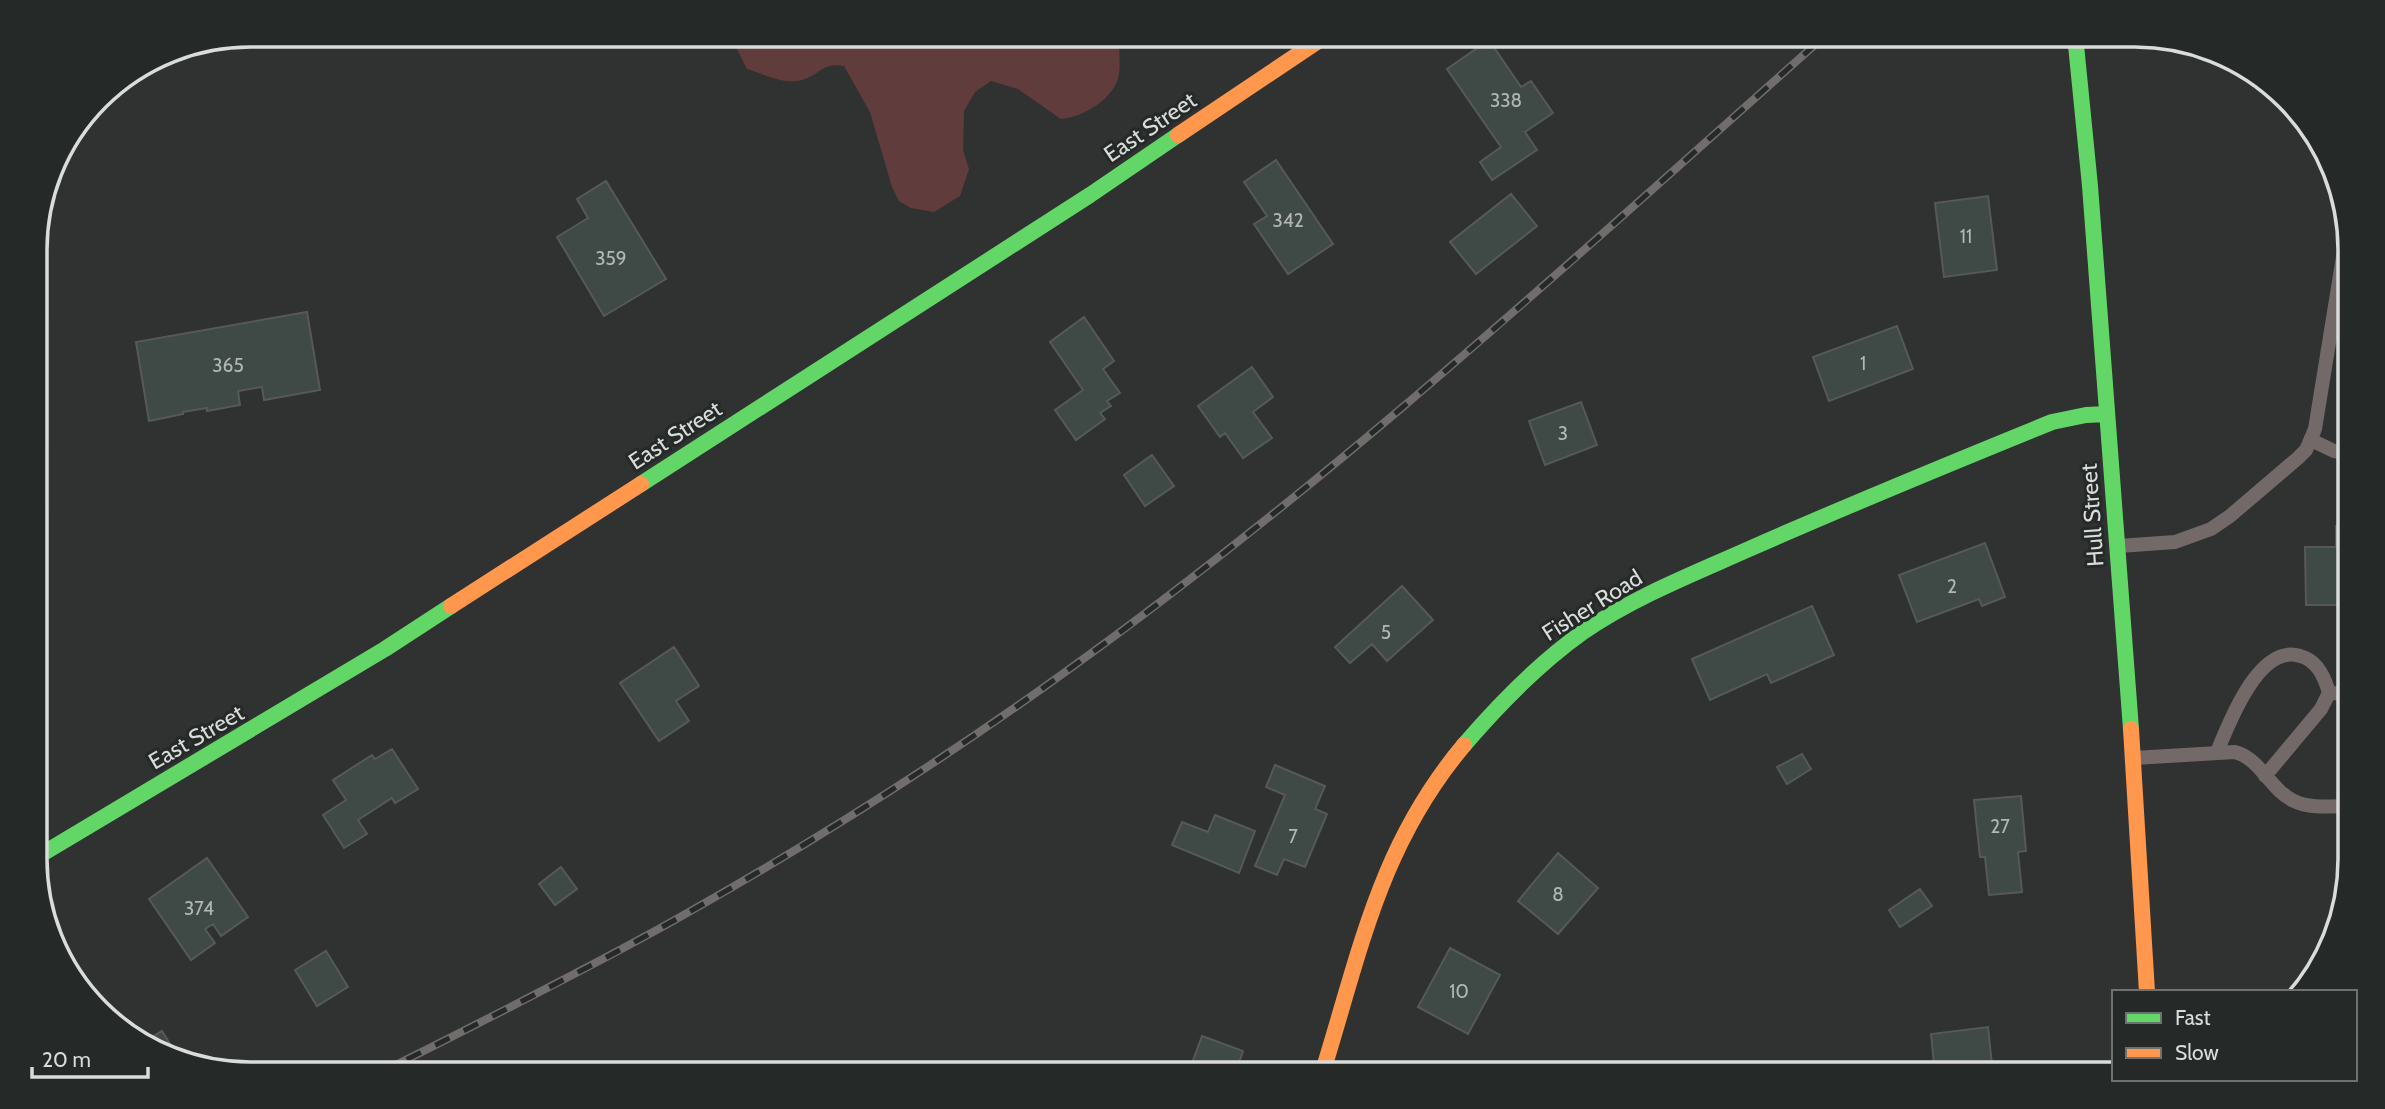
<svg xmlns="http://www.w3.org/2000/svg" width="2385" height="1109" font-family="Cabin,sans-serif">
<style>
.green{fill:#613c3c}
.building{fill:#3f4945;stroke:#565958;stroke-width:2}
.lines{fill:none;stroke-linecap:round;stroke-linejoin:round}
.lane{stroke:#746969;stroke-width:14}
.fast{stroke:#63d668;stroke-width:16}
.slow{stroke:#ff974d;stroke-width:16}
.rail-casing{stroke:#716d6c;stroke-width:8}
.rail{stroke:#252927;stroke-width:5;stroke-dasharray:16;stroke-linecap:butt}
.labels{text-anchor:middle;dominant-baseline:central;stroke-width:6;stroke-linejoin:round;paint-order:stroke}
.number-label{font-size:19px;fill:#b2b7b5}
.street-label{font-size:23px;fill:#d9dcda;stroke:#252927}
.rim{fill:none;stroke:#d9dcda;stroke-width:3.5}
</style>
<rect width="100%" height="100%" fill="#303231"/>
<path class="green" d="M730 35H1122C1117 46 1121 61 1119 74 1115 99 1083 117 1061 119L1018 89 991 81 975 92 964 111 963 150 969 169 960 196 934 212 911 208 899 201 892 187 870 112 844 66C822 62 820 75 802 80 783 85 764 74 747 69Z"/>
<path class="building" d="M1489 40 1521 87 1531 81 1553 113 1525 132 1537 150 1492 180 1480 162 1501 147 1447 69Z
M1276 160 1333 244 1288 274 1254 224 1267 216 1244 182Z
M606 181 666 279 604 316 557 237 588 218 577 199Z
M1511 194 1537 226 1476 274 1450 242Z
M1988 196 1997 270 1944 277 1935 203Z
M307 312 320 390 264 400 262 387 238 391 240 405 207 411V408L183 412V414L149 421 136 342Z
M1084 317 1114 361 1103 369 1120 393 1107 401 1111 406 1100 413 1105 419 1076 440 1055 410 1083 390 1050 342Z
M1897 326 1913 369 1829 401 1813 357Z
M1252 367 1273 397 1253 412 1272 438 1243 458 1225 433 1220 437 1198 406Z
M1581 402 1597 445 1545 465 1529 421Z
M1152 455 1174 486 1145 506 1124 475Z
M2336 526H2349V605H2306L2305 547H2336Z
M1985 543 2005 597 1982 606 1979 599 1917 622 1899 575Z
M1402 586 1433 620 1387 661 1372 644 1350 663 1335 647Z
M1812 606 1834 655 1771 683 1767 674 1710 700 1692 659Z
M674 647 699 686 676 701 689 721 659 741 620 683Z
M392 749 418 789 395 803 392 798 358 820 367 834 344 848 323 815 346 800 333 780 372 755 375 759Z
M1802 754 1811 769 1787 784 1777 767Z
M1275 765 1325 786 1315 809 1327 814 1305 867 1284 859 1277 875 1255 866 1285 795 1266 787Z
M2021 796 2026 851 2018 852 2022 892 1989 895 1985 857H1980L1974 800Z
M1215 815 1255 831 1239 873 1172 845 1182 822 1208 832Z
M1558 853 1598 888 1558 934 1518 901Z
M207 858 248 917 221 936 213 924 205 929 215 943 191 960 149 899Z
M561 867 577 889 555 905 539 884Z
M1920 889 1932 906 1900 927 1889 910Z
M1450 948 1500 975 1468 1034 1418 1007Z
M63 951 92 995 89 997 79 990Z
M326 951 348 987 317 1006 295 970Z
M1988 1027 1993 1074H1935L1931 1034Z
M162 1031 180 1060 167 1057 146 1041Z
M1202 1036 1243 1051 1235 1074H1188Z"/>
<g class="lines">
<path class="lane" d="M2311 440 2334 451 2349 453
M2119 546 2175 542 2211 529 2230 516 2298 458 2306 450 2315 429 2348 226
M2329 693 2350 694
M2217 752C2229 723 2259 643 2300 656 2317 660 2325 678 2329 693L2321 709 2265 776
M2134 758 2235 752C2261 759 2270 790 2294 801 2310 809 2333 806 2350 806"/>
<path class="fast" d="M2075 35 2090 186 2131 729
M641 484 1090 195 1178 135
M1464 745C1500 703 1538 664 1583 632 1634 597 1693 574 1749 549 1849 505 1951 463 2052 422L2086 415 2107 414
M37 857 385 649 451 606"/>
<path class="slow" d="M1178 135 1327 35
M451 606 641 484
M2131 729 2147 992
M1322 1074C1360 953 1379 846 1464 745"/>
<defs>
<path id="rail" d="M378 1074C477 1024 576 975 673 921 809 845 942 761 1068 670 1336 478 1579 254 1826 35"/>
</defs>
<use href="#rail" class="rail-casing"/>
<use href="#rail" class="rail"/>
</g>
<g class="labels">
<g class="number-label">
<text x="1506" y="100">338</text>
<text x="1288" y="220">342</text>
<text x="1966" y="236">11</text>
<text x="611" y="258">359</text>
<text x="1863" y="363">1</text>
<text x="228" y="365">365</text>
<text x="1563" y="433">3</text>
<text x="1952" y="586">2</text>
<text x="1386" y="632">5</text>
<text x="2000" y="826">27</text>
<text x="1293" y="836">7</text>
<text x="1558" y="894">8</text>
<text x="199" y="908">374</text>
<text x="1459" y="991">10</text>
</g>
<g class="street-label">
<text transform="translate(1150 127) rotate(-34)">East Street</text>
<text transform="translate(675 435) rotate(-33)">East Street</text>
<text transform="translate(2092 515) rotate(-94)">Hull Street</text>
<text transform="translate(1592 605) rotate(-32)">Fisher Road</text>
<text transform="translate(196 737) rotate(-30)">East Street</text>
</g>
</g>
<path d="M0 0H2385V1109H0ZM250 47H2135A203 203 0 0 1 2338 250V859A203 203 0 0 1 2135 1062H250A203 203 0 0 1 47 859V250A203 203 0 0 1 250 47Z" fill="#252927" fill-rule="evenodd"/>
<path class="rim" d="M250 47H2135A203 203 0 0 1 2338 250V859A203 203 0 0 1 2135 1062H250A203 203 0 0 1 47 859V250A203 203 0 0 1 250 47Z"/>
<rect x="2112" y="990" width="245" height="91" fill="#252927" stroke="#6d716f" stroke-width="2"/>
<rect x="2126" y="1013" width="35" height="10" fill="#63d668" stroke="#6d716f" stroke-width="2"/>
<text x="2175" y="1025" font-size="21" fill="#d9dcda">Fast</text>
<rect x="2126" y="1048" width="35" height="10" fill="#ff974d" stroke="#6d716f" stroke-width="2"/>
<text x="2175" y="1060" font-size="21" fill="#d9dcda">Slow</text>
<path d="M32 1067v10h116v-10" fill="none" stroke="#d9dcda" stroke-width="3.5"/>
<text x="42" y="1067" font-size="21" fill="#d9dcda" stroke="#252927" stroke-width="5" paint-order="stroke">20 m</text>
</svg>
